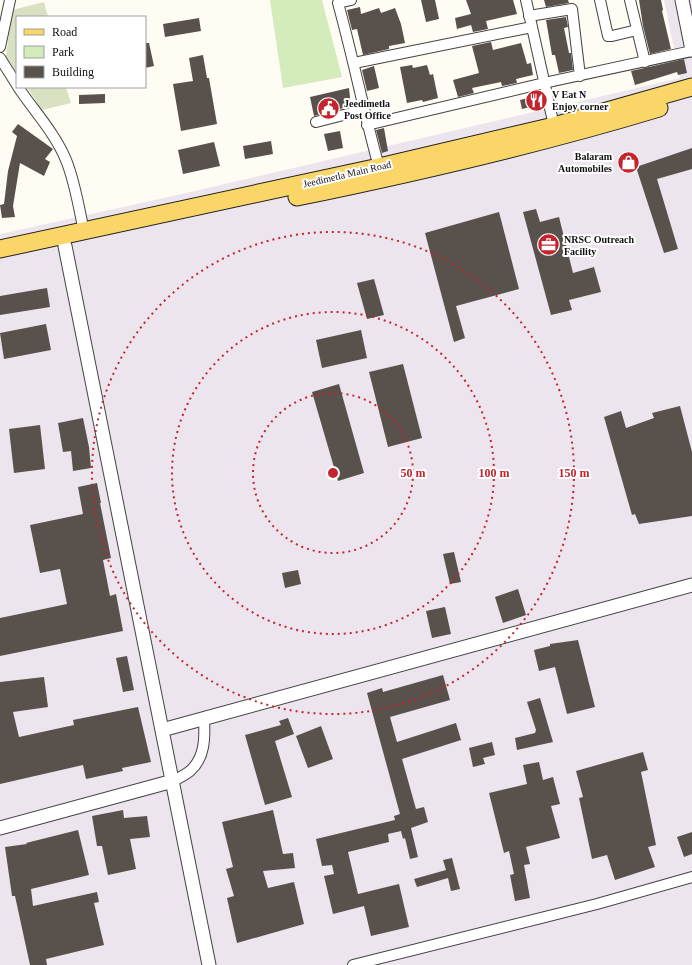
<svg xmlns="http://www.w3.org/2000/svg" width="692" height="965" font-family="'Times New Roman',serif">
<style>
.industrial{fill:#ede5ee}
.green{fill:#d4ebbb}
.cemetery{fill:#d8e2c2}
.building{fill:#59514c}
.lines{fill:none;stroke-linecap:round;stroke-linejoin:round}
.minor-casing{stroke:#434343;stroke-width:12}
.tertiary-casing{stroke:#434343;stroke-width:15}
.primary-casing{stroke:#212121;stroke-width:19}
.minor{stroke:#fff;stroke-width:10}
.tertiary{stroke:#fff;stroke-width:13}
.primary{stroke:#fad568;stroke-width:17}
.ring{fill:none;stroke:#c3252e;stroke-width:2;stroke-dasharray:2 4}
.labels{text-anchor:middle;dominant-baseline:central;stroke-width:4;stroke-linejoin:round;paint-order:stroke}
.poi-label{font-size:10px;font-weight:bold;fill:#101010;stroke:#fff;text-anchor:start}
.street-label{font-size:10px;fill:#101010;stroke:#fff}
.centre{fill:#c3252e;stroke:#fff;stroke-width:2}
.ring-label{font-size:12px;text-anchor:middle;font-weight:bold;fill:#c3252e;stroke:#fff;stroke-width:4;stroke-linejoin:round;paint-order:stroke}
</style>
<rect width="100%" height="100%" fill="#fffcf3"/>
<path class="industrial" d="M664 0H692V965H0V234L173 196 680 78Z"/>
<path class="green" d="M270 0H322L342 77 283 88Z"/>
<path class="cemetery" d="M44 2 48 17H17V73L6 56 12 10Z
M27 87H66L71 103 42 110Z"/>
<path class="building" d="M421 0H435L439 19 426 22Z
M466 0H513L517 14 486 21 488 29 473 32 471 25 457 29 455 18 471 14Z
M544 0H568L569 3 546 7Z
M639 0H661L663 10 662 11 671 49 650 54 643 26Z
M360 7 361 14 379 8 381 13 395 8 401 24 405 43 389 46V49L363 55 357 29 352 30 347 10Z
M566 17 568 27 564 28 569 53H571L573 70 559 73 555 55H552L546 20Z
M199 18 201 31 165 37 163 24Z
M491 42 493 50 521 43 527 64 531 63 533 75 516 79 517 83 502 86 501 82 472 88 474 93 458 97 453 80 479 73 472 46Z
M145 43H149L154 66 145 68Z
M203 55 207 78H209L217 124 181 131 173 84 193 81 189 58Z
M684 59 687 73 678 75 677 72 635 85 631 71Z
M412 65 413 68 427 65 430 75 433 74 438 98 423 102 422 100 407 103 400 67Z
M374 66 379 88 367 91 362 70Z
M349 88 351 106 314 116 310 97Z
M105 94V103L79 104V95Z
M540 95 542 104 522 109 520 100Z
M18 124 53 149 45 159 50 162 44 176 20 163 13 206 15 217 2 218 0 205 4 204 8 171 17 136 12 132Z
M384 128 388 151 382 153 376 130Z
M340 131 343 148 328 151 324 134Z
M271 141 273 154 245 159 243 146Z
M214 142 220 166 183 174 178 150Z
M692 148V169L657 179 678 249 664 253 636 167Z
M536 209 540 222 559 217 573 273 594 267 601 292 569 300 572 310 551 315 523 212Z
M499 212 519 289 456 306 465 338 454 342 425 233Z
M374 279 384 315 367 319 357 283Z
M47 288 50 307 0 315V296Z
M46 324 51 350 4 359 0 333Z
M361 330 367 358 322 368 316 340Z
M403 364 422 438 388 447 369 372Z
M339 384 364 473 338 481 312 392Z
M680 406 692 452V516L639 524 635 514 632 515 604 417 621 411 626 428 654 418 652 413Z
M83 418 89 447 91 468 73 471 71 451 63 452 58 423Z
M40 425 45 469 14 473 9 429Z
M97 483 101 503H100L111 558 103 560 110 596 116 594 123 631 0 656V618L67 604 60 569 40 573 30 525 83 514 78 487Z
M454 552 461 582 450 584 443 554Z
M298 570 301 584 285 588 282 573Z
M518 589 526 615 503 623 495 597Z
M445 607 451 634 432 638 426 611Z
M578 640 595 707 567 714 555 667 539 671 534 650 550 646V644Z
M127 656 134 690 123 692 116 658Z
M443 675 450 700 390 717 397 742 456 723 461 740 402 759 416 809 424 807 428 822 411 828 418 857 410 859 405 838 403 839 401 831 388 834 389 842 348 852 358 894 399 884 409 927 371 936 364 906 333 914 324 876 334 874 332 865 322 866 316 839 395 820 394 816 400 814 367 693 382 688 383 692Z
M44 677 48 707 13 712 19 737 74 725 73 720 138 707 151 762 122 768 123 771 86 779 83 765 0 784V682Z
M540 698 553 742 517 750 515 738 535 733 536 730 527 702Z
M288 718 294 734 275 741 292 797 265 805 245 735 281 725 279 721Z
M321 726 333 759 308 768 296 736Z
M492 742 495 755 483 758 485 764 473 767 469 748Z
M643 752 648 770 641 772 656 845 648 847 655 867 615 880 607 855 592 859 579 798 583 797 576 771Z
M539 762 543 780 553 777 560 804 551 806 560 838 526 847 530 864 524 865 530 898 515 901 510 875 514 874 509 851 504 853 489 793 527 784 523 765Z
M123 810 124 818 147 816 150 837 130 839 136 869 108 875 102 846H97L92 816Z
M273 810 283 854 293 853 295 868 263 871 268 888 294 882 304 924 237 943 227 898 234 896 226 869 233 867 222 822Z
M78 830 89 875 31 889 33 906 97 892 99 902 94 903 104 945 46 959 47 965H30L15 896H12L5 847 27 844 26 843Z
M692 832V854L684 857 677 837Z
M452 858 460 889 451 891 448 878 417 887 414 879 446 870 443 860Z"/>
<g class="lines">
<defs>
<path id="minor" d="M351 0 338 3C353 57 364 113 379 167
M526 0 554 126
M600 0 608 36H612L637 30
M630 0 645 62
M529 16 572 9 580 76
M0 47 10 0
M0 58 17 85
M354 63 532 27
M18 87C34 111 55 133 66 160 75 182 79 208 84 232
M316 122 363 110
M367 125 544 83 692 51
M173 781C179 778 185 775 190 771 205 758 205 738 204 719
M353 965 597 904 692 877"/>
<path id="tertiary" d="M682 0 692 50
M65 246 209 965
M162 730 692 585
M0 828 173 781"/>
<path id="primary" d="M297 197C419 172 540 144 659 108
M0 249 379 167 554 126 692 87"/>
</defs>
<use href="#minor" class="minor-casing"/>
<use href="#tertiary" class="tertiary-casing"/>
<use href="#primary" class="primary-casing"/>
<use href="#minor" class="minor"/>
<use href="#tertiary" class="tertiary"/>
<use href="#primary" class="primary"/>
</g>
<g class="ring">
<circle cx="333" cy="473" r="80"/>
<circle cx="333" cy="473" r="161"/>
<circle cx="333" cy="473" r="241"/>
</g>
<defs>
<symbol id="restaurant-disc" viewBox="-11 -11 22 22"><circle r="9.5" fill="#c3252e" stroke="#fff"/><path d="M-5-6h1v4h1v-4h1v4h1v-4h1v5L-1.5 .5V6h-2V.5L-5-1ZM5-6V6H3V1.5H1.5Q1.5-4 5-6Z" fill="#fff"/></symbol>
<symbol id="civic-disc" viewBox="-11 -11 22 22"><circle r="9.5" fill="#c3252e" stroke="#fff"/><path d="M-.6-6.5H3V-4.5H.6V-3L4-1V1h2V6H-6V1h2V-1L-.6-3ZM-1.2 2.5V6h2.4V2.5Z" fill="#fff"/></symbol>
<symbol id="shop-disc" viewBox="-11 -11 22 22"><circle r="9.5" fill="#c3252e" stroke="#fff"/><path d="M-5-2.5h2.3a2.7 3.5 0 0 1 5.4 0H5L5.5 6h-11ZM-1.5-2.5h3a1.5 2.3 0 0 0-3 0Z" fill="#fff"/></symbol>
<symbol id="office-disc" viewBox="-11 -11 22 22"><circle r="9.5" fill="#c3252e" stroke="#fff"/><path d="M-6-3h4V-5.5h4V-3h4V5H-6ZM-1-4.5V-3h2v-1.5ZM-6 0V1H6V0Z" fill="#fff"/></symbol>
</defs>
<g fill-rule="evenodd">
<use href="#restaurant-disc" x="524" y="88" width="25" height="25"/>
<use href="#civic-disc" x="316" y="96" width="25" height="25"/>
<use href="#shop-disc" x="616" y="150" width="25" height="25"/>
<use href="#office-disc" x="536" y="232" width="25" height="25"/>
</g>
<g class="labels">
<g class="poi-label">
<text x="552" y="94">V Eat N<tspan x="552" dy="12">Enjoy corner</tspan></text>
<text x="344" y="103">Jeedimetla<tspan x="344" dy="12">Post Office</tspan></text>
<text x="612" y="156" text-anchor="end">Balaram<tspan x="612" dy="12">Automobiles</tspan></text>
<text x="564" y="239">NRSC Outreach<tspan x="564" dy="12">Facility</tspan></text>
</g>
<g class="street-label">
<text transform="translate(347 174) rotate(-13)">Jeedimetla Main Road</text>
</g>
</g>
<circle cx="333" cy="473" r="6" class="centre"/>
<g class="ring-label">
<text x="413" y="477">50 m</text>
<text x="494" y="477">100 m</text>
<text x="574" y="477">150 m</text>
</g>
<rect x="16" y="16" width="130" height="72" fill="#ffffff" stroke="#9f9f9f"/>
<rect x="24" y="29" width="20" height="6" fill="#fad568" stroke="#9f9f9f"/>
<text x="52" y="36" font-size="12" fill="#101010">Road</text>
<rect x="24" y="46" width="20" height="12" fill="#d4ebbb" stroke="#9f9f9f"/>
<text x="52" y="56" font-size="12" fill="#101010">Park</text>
<rect x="24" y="66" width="20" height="12" fill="#59514c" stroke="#9f9f9f"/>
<text x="52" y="76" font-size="12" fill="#101010">Building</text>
</svg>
